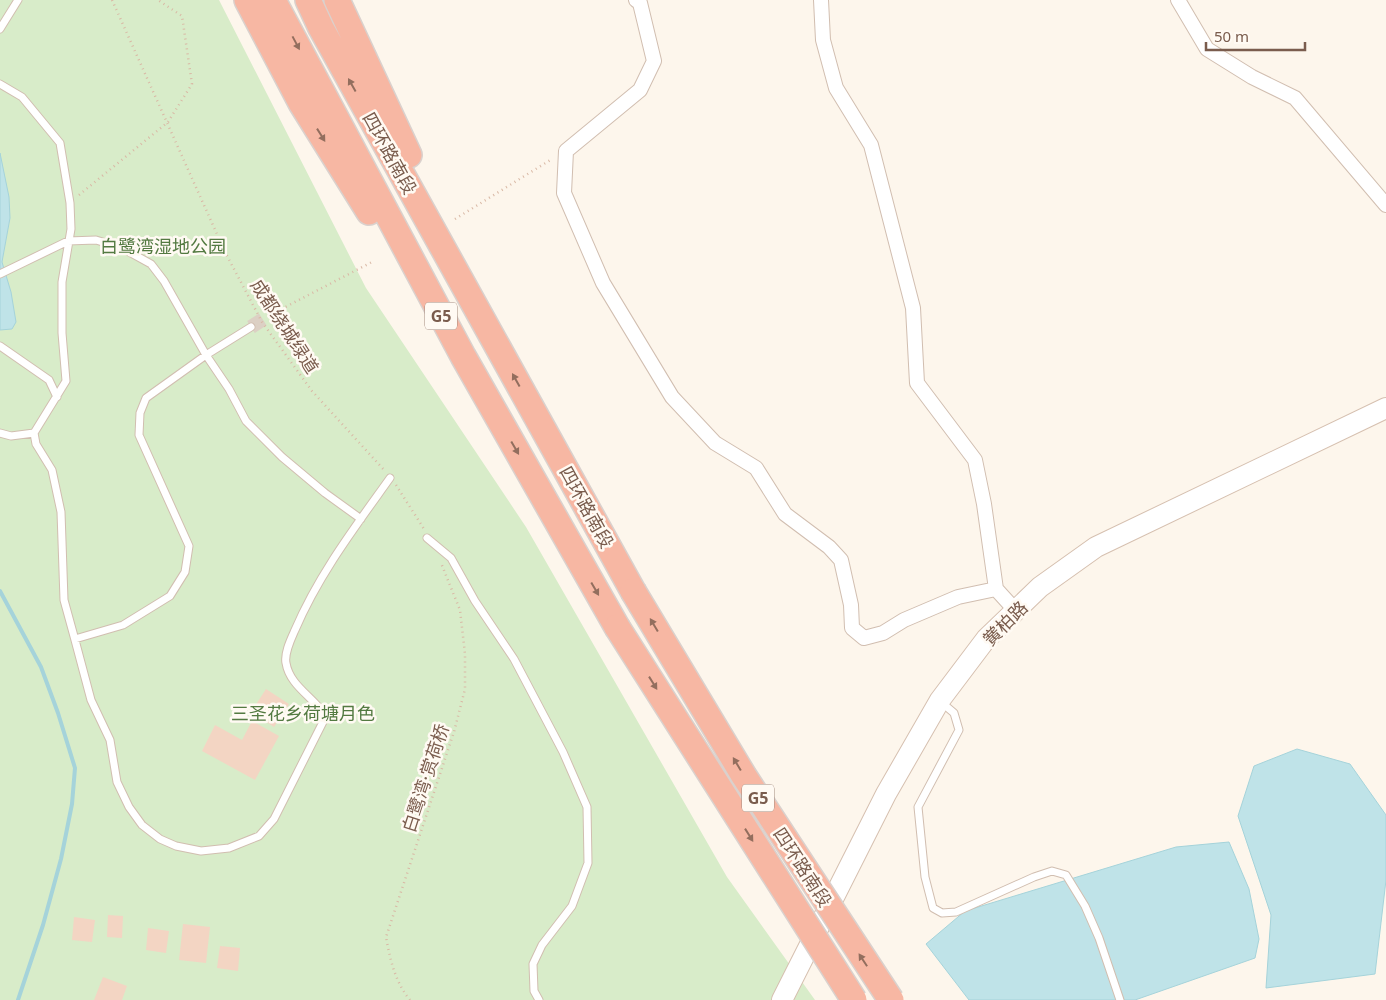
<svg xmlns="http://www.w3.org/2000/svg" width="1386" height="1000" font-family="'Noto Sans','Noto Sans SC',sans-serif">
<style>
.green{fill:#d8ecc9}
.water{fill:#bfe3e8;stroke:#a5d3da}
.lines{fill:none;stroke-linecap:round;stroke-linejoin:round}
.stream{stroke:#a5d3da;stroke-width:4}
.building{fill:#f3d5c3}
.street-tunnel{stroke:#dcd0c4;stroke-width:14;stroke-dasharray:14 7;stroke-linecap:butt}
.lane-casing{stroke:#d1beb0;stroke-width:9}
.street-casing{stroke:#d1beb0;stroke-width:16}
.secondary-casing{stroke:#d6c0b0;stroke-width:22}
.highway-casing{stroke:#dad1cd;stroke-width:28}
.path{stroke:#d9b8a5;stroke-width:2.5;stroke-dasharray:1 4;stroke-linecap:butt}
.lane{stroke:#fff;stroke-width:7}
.street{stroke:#fff;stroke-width:14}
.secondary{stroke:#fff;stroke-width:20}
.highway{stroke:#f7b7a3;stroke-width:25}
.highway-bridge-casing{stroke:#dad1cd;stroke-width:28;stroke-linecap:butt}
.highway-bridge{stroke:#f7b7a3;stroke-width:25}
.oneway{fill:#936e5e}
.labels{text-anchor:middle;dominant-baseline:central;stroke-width:5;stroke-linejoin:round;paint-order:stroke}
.shield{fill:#fffaf3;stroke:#a28b7f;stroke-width:1}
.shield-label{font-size:16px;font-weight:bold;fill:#7a5c4d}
.street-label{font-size:18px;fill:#7a5c4d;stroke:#fffaf3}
.park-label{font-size:18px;fill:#537a41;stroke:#fffaf3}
</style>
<rect width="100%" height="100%" fill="#fdf6ec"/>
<path class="green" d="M0 0H219L366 288 526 527 727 877 815 1000H0Z"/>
<path class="water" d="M0 153 9 197 10 218 2 262 11 292 16 322 12 329 0 330Z
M1297 749 1350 764 1386 815V880L1375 974 1266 988 1271 915 1238 816 1254 766Z
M1229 842 1249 889 1259 939 1255 958 1135 1000H969L926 944 965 911 1176 847Z"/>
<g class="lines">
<path class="stream" d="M0 591 41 667 58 713 75 768 72 804 61 859 43 925 18 1000"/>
</g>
<path class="building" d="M266 689 289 704 274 727 251 712Z
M252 721 279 736 255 780 202 751 215 725 242 740Z
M108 915 123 916 122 938 107 937Z
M74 917 95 920 92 942 72 940Z
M183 924 210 927 206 963 179 960Z
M148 928 169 931 166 953 146 950Z
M220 946 240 948 238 971 217 968Z
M103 977 127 986 122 1000H94Z"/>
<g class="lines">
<path class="street-tunnel" d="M251 327 268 316"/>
<defs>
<path id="lane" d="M0 29 18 0
M0 84 22 97 60 143 70 203 71 229 62 282V333L66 381 34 433 11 436 0 433
M0 274 68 241 96 240 122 248 151 264 164 281 206 355 229 389 246 421 282 457 325 493 361 519
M0 346 49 380 57 397
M34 433 36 444 52 470 61 512 64 600 75 640 91 700 110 740 117 782 129 807 142 825 160 839 176 846 201 851 229 848 259 836 274 819 325 718C318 699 290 688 286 663 284 653 291 639 295 630 319 574 355 527 390 478
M427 538 451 558 475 601 514 659 563 752 587 807 588 863 572 906 542 945 533 964 534 991 539 1000
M75 639 123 625 170 596 185 572 189 546 139 435 140 413 146 398 206 355 251 327
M941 702 954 713 959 730 918 807 925 877 933 908 942 913 956 912 1034 877 1052 871 1066 875 1085 906 1099 938 1120 1000"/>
<path id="street" d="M636 0 640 3 654 61 640 90 566 151 564 193 603 283 672 397 715 443 756 468 785 514 829 547 841 560 851 605 852 628 864 638 883 633 904 620 958 597 996 589
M821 0 823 40 836 88 871 145 913 308 917 383 975 460 984 504 996 589 1016 611
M1178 0 1207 49 1252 77 1295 98 1386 205"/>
<path id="secondary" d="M782 1000 886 794 940 700 986 639 1040 587 1096 547 1386 408"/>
<path id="highway" d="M247 0 301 103 369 212
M273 0 463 356 617 627
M308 0 321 28 633 591
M337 0 409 155"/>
</defs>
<use href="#lane" class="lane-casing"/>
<use href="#street" class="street-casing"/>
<use href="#secondary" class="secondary-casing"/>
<use href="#highway" class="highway-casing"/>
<path class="path" d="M112 0 225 252 262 322 312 391 385 471
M79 195 168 122 192 84 182 16 158 0
M455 219 552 159
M268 316 372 262
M396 485 424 529
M410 1000C395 982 390 959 386 937L454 732 465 689V654L460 610 441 563"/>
<use href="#lane" class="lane"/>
<use href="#street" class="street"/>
<use href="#secondary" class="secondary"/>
<use href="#highway" class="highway"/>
<defs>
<path id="highway-bridge" d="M633 591 744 776 891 1000
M617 627 854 1000"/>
</defs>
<use href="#highway-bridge" class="highway-bridge-casing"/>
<use href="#highway-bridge" class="highway-bridge"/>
</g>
<defs><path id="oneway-solid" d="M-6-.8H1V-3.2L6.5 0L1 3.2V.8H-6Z" transform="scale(1.25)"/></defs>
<g class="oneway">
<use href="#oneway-solid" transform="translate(296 43) rotate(62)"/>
<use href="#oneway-solid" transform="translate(352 85) rotate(-119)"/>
<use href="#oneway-solid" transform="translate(321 135) rotate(58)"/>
<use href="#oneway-solid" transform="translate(516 380) rotate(-119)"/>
<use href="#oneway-solid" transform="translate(515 448) rotate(60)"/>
<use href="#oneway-solid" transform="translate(595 589) rotate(60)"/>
<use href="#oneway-solid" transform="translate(654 625) rotate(-121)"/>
<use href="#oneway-solid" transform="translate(653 683) rotate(58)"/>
<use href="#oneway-solid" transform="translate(737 764) rotate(-121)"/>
<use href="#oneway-solid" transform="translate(749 835) rotate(58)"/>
<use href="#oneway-solid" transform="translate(863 960) rotate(-123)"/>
</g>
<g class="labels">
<g class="shield">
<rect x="425" y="302.5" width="32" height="27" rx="4"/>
<rect x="742" y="784.5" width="32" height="27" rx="4"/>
</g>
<g class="shield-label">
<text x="441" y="316">G5</text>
<text x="758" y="798">G5</text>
</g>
<g class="street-label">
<text transform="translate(390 153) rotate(61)">四环路南段</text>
<text transform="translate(285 326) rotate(57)">成都绕城绿道</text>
<text transform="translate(587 507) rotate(61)">四环路南段</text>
<text transform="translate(1005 623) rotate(-45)">黉柏路</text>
<text transform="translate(425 778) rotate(-72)">白鹭湾·赏荷桥</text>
<text transform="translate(803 867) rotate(57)">四环路南段</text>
</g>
<g class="park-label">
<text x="163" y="246">白鹭湾湿地公园</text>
<text x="303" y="713">三圣花乡荷塘月色</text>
</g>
</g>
<path d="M1206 42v8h99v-8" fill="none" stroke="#7a5c4d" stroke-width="2.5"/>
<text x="1214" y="42" font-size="15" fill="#7a5c4d" stroke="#fffaf3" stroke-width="4" paint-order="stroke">50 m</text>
</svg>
